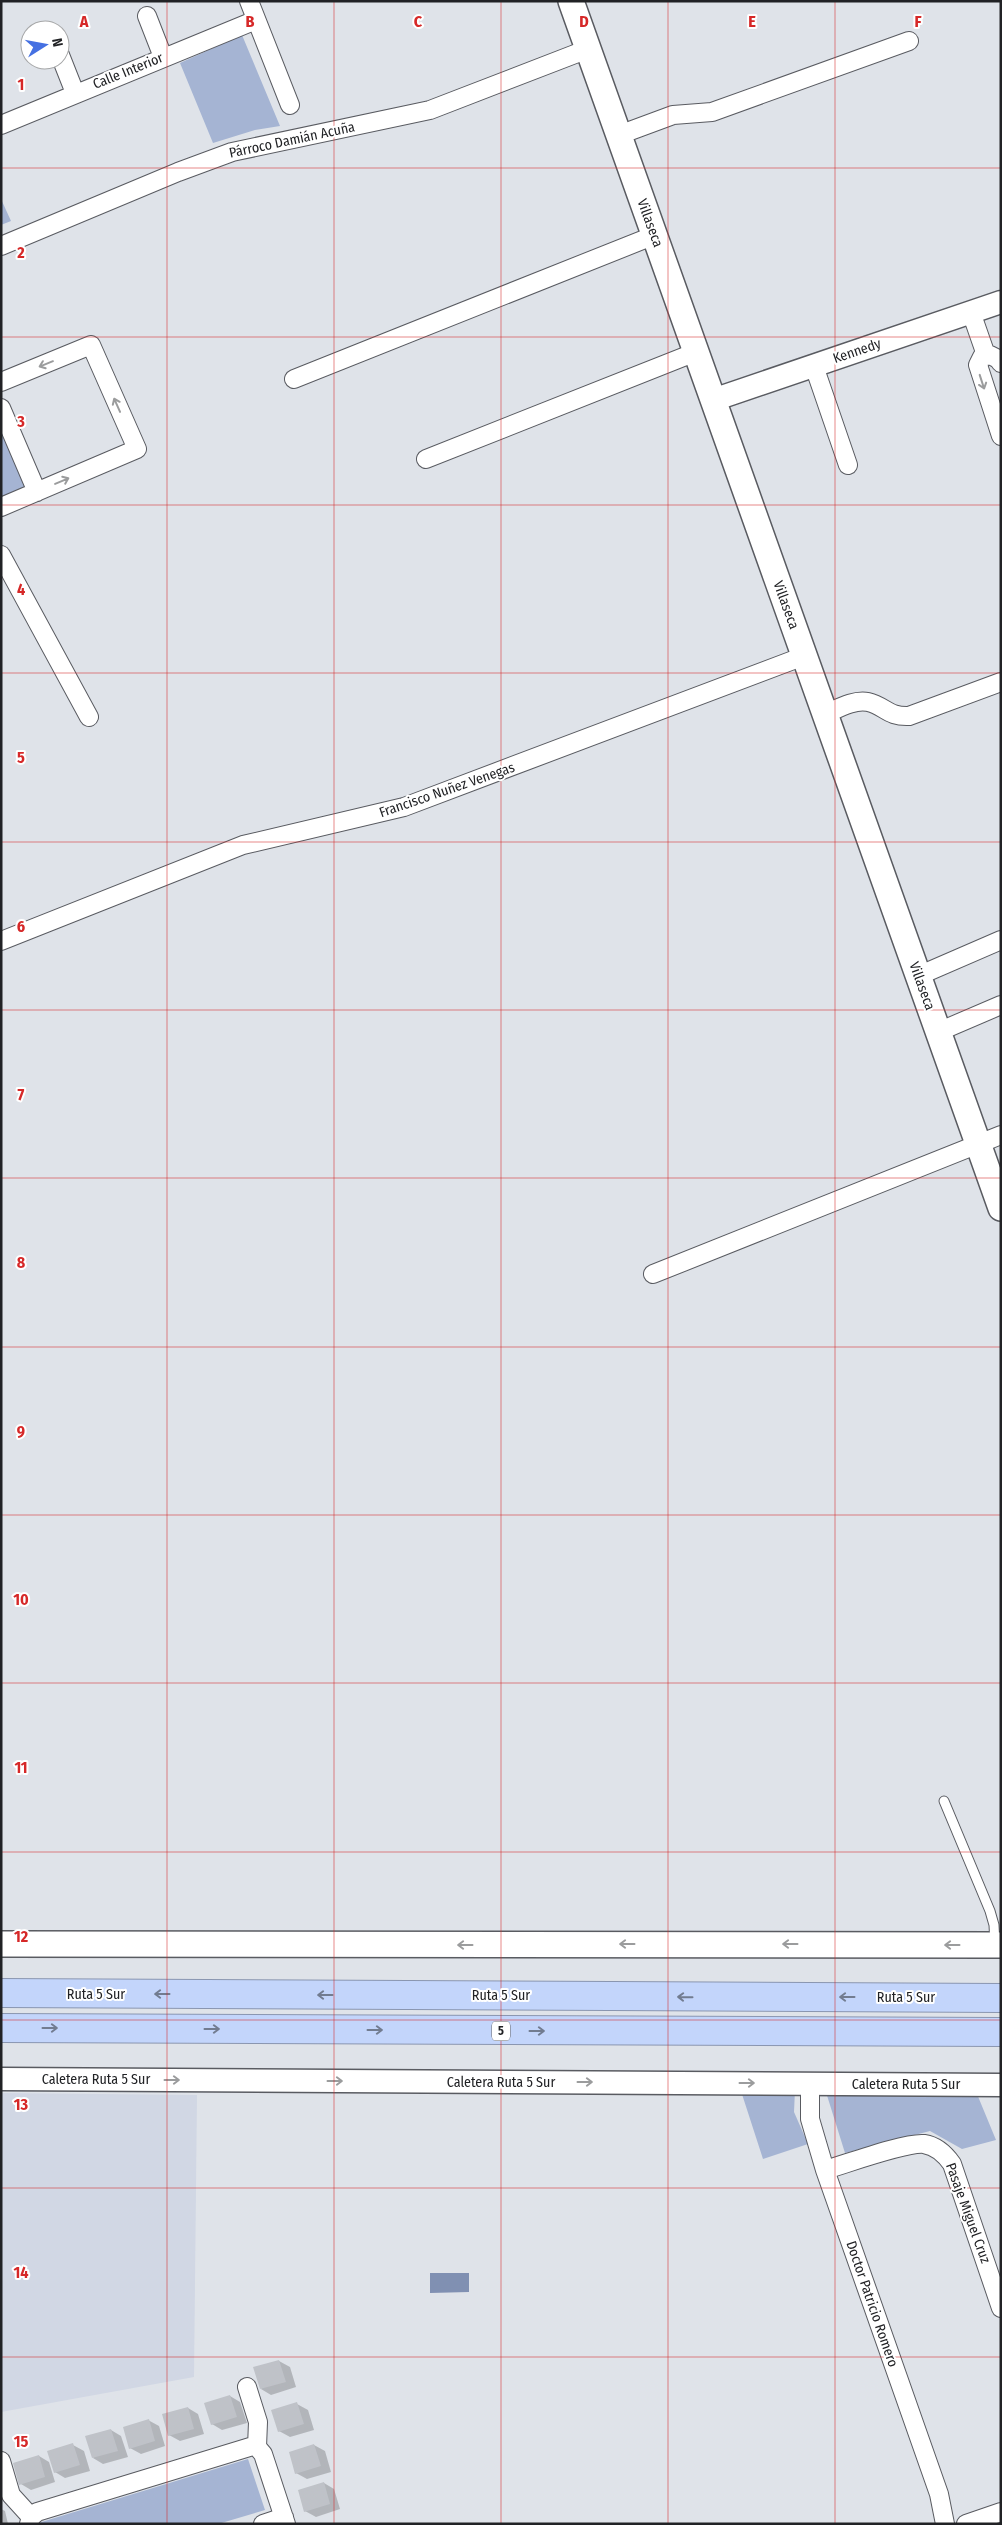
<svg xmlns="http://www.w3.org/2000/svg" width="1002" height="2525" font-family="'Fira Sans Condensed',sans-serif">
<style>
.built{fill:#d1d7e4}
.green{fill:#a5b4d3}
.water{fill:#8090b2}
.shadow{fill:#0003}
.building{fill:#bfc2c8}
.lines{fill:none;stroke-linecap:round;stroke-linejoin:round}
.service-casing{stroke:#595b61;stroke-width:11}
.minor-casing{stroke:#595b61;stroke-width:20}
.tertiary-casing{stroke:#595b61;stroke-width:25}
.secondary-casing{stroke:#595b61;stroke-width:28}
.motorway-casing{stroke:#8a96b0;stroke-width:30}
.service{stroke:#fff;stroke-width:9}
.minor{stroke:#fff;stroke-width:18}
.tertiary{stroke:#fff;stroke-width:22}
.secondary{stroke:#fff;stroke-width:25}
.motorway{stroke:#c3d5fb;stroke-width:28}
.oneway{stroke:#9b9c9d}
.oneway2{stroke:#727c90}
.grid{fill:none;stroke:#d62828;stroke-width:1;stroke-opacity:0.55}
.labels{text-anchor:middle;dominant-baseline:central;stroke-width:4;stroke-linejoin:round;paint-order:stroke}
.shield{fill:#fff;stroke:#646466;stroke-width:1}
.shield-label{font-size:12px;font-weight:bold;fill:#212225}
.street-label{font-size:14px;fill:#212225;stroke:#fff}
.grid-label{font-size:16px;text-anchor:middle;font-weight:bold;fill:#d62828;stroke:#fff;stroke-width:4;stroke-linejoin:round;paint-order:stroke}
</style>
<rect width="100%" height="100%" fill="#dfe3e9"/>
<path class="built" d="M1 2093 197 2095 194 2377 1 2412Z"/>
<path class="green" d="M242 35 280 126 255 130 213 143 180 63Z
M1 199 11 221 1 225Z
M1 427 26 484 24 489 1 499Z
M740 2088 795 2090 794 2112 808 2144 763 2159Z
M825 2089 977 2094 996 2140 962 2149 930 2131 845 2153Z
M248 2459 265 2510 218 2524H35Z"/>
<path class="water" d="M430 2273H469V2292L430 2293Z"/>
<path class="shadow" d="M279 2361 290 2367 296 2387 271 2395 261 2389Z
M230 2396 240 2402 247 2423 222 2430 212 2424Z
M297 2404 308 2410 314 2430 290 2437 279 2431Z
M188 2408 198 2414 204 2434 180 2441 169 2435Z
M148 2420 159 2426 165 2446 141 2454 130 2448Z
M111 2430 121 2436 128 2457 103 2464 93 2458Z
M73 2445 84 2451 90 2471 65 2478 55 2472Z
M314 2445 325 2451 331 2472 307 2479 296 2473Z
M39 2456 49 2462 55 2482 31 2490 21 2484Z
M324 2483 334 2489 340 2509 316 2517 305 2511Z
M1 2509 5 2511 8 2524H1Z"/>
<path class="building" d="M279 2360 286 2382 260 2389 253 2367Z
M230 2395 237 2417 211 2425 204 2403Z
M297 2402 304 2424 278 2432 271 2410Z
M188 2407 194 2429 168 2436 162 2414Z
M149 2419 155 2441 129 2449 123 2427Z
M111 2429 118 2451 92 2458 85 2436Z
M73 2443 80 2465 54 2473 47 2451Z
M314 2444 321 2466 295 2474 289 2452Z
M39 2455 45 2477 19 2485 13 2463Z
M324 2482 330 2504 304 2512 298 2490Z"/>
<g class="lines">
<defs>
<path id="service" d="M944 1801 990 1911 994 1925 995 1945"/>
<path id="minor" d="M249 1 290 105
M147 16 163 57
M60 55 75 93
M1 125 256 20
M619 135 673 115 712 112 909 41
M1 246 178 172 232 152 430 110 588 49
M971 312 986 355
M1001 363 998 359 990 355 982 357 978 365 1001 436
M814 366 848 465
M294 379 655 235
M1 382 91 345 137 449 1 507
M1 408 37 492
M426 459 696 352
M1 555 89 717
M825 714C837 709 854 699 868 702 885 706 888 717 909 716L1001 682
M1 941 243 845 404 807 804 656
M918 976 1001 940
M938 1032 1001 1005
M653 1274 1001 1135
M810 2083V2119L825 2170 939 2494 945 2524
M825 2170C846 2164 906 2142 924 2144 937 2146 945 2154 952 2164L1001 2308
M247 2387 258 2422 257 2447
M1 2461 11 2495 31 2517
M29 2524 31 2517 37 2512 253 2446 257 2447 263 2454 286 2524
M263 2524 284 2517
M966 2524 1001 2512"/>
<path id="tertiary" d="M713 400 1001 302
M1 2079 1001 2085"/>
<path id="secondary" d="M571 1 1001 1208
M1 1944 1001 1945"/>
<path id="motorway" d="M1 1993 1001 1998
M1 2028 1001 2032"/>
</defs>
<use href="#service" class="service-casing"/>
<use href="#minor" class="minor-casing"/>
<use href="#tertiary" class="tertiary-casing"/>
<use href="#secondary" class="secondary-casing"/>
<use href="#motorway" class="motorway-casing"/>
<use href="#service" class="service"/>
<use href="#minor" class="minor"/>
<use href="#tertiary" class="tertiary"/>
<use href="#secondary" class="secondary"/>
<use href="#motorway" class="motorway"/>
</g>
<defs><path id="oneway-shaft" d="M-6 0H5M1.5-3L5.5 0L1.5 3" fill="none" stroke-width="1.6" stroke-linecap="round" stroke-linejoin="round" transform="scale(1.25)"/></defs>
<g class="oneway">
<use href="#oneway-shaft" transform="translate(46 364) rotate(158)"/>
<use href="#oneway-shaft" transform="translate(982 382) rotate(72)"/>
<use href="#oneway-shaft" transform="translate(117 405) rotate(-114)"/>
<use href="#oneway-shaft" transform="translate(62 481) rotate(-23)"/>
<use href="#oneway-shaft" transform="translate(627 1944) rotate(180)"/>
<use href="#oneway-shaft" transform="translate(790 1944) rotate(-180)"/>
<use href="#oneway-shaft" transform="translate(465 1945) rotate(-180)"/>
<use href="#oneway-shaft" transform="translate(952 1945) rotate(-180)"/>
<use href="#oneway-shaft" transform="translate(172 2080)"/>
<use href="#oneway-shaft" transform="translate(335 2081)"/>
<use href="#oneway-shaft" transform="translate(585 2082)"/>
<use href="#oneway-shaft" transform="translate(747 2083)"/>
</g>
<g class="oneway2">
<use href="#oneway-shaft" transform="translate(162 1994) rotate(-180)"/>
<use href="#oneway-shaft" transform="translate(325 1995) rotate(-180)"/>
<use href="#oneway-shaft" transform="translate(685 1997) rotate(-179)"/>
<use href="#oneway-shaft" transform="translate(847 1997) rotate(-180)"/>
<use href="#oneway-shaft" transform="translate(50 2028)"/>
<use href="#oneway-shaft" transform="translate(212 2029)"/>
<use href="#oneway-shaft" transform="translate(375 2030)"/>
<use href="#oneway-shaft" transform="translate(537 2031)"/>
</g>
<path class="grid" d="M167 1V2524M334 1V2524M501 1V2524M668 1V2524M835 1V2524M1 168H1001M1 337H1001M1 505H1001M1 673H1001M1 842H1001M1 1010H1001M1 1178H1001M1 1347H1001M1 1515H1001M1 1683H1001M1 1852H1001M1 2020H1001M1 2188H1001M1 2357H1001"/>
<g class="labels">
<rect class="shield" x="492" y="2021.5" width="18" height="19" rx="4"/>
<g class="shield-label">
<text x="501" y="2031">5</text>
</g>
<g class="street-label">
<text transform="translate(128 71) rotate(-22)">Calle Interior</text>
<text transform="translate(292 140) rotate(-12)">Párroco Damián Acuña</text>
<text transform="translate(650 223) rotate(70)">Villaseca</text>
<text transform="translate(857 351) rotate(-19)">Kennedy</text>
<text transform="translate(786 605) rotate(70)">Villaseca</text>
<text transform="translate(447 790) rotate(-19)">Francisco Nuñez Venegas</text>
<text transform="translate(922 986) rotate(70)">Villaseca</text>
<text x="96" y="1994">Ruta 5 Sur</text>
<text x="501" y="1995">Ruta 5 Sur</text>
<text x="906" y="1997">Ruta 5 Sur</text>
<text x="96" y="2079">Caletera Ruta 5 Sur</text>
<text x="501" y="2082">Caletera Ruta 5 Sur</text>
<text x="906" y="2084">Caletera Ruta 5 Sur</text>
<text transform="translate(968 2213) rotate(70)">Pasaje Miguel Cruz</text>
<text transform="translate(872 2304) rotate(71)">Doctor Patricio Romero</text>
</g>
</g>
<g class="grid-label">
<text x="84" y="27">A</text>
<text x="250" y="27">B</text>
<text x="418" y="27">C</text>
<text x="584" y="27">D</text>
<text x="752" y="27">E</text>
<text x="918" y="27">F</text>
<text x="21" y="90">1</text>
<text x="21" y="258">2</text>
<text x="21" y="427">3</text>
<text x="21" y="595">4</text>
<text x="21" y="763">5</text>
<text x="21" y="932">6</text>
<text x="21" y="1100">7</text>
<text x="21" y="1268">8</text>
<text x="21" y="1437">9</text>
<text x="21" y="1605">10</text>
<text x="21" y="1773">11</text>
<text x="21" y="1942">12</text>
<text x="21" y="2110">13</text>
<text x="21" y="2278">14</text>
<text x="21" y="2447">15</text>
</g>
<rect width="1002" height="2525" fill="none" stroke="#212225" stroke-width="5"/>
<g transform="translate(45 45) rotate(79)"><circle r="24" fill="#ffffff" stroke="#a6a7a8"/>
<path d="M0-4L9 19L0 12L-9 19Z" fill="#4570e2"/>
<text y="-8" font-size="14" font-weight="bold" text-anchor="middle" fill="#212225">N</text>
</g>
</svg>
